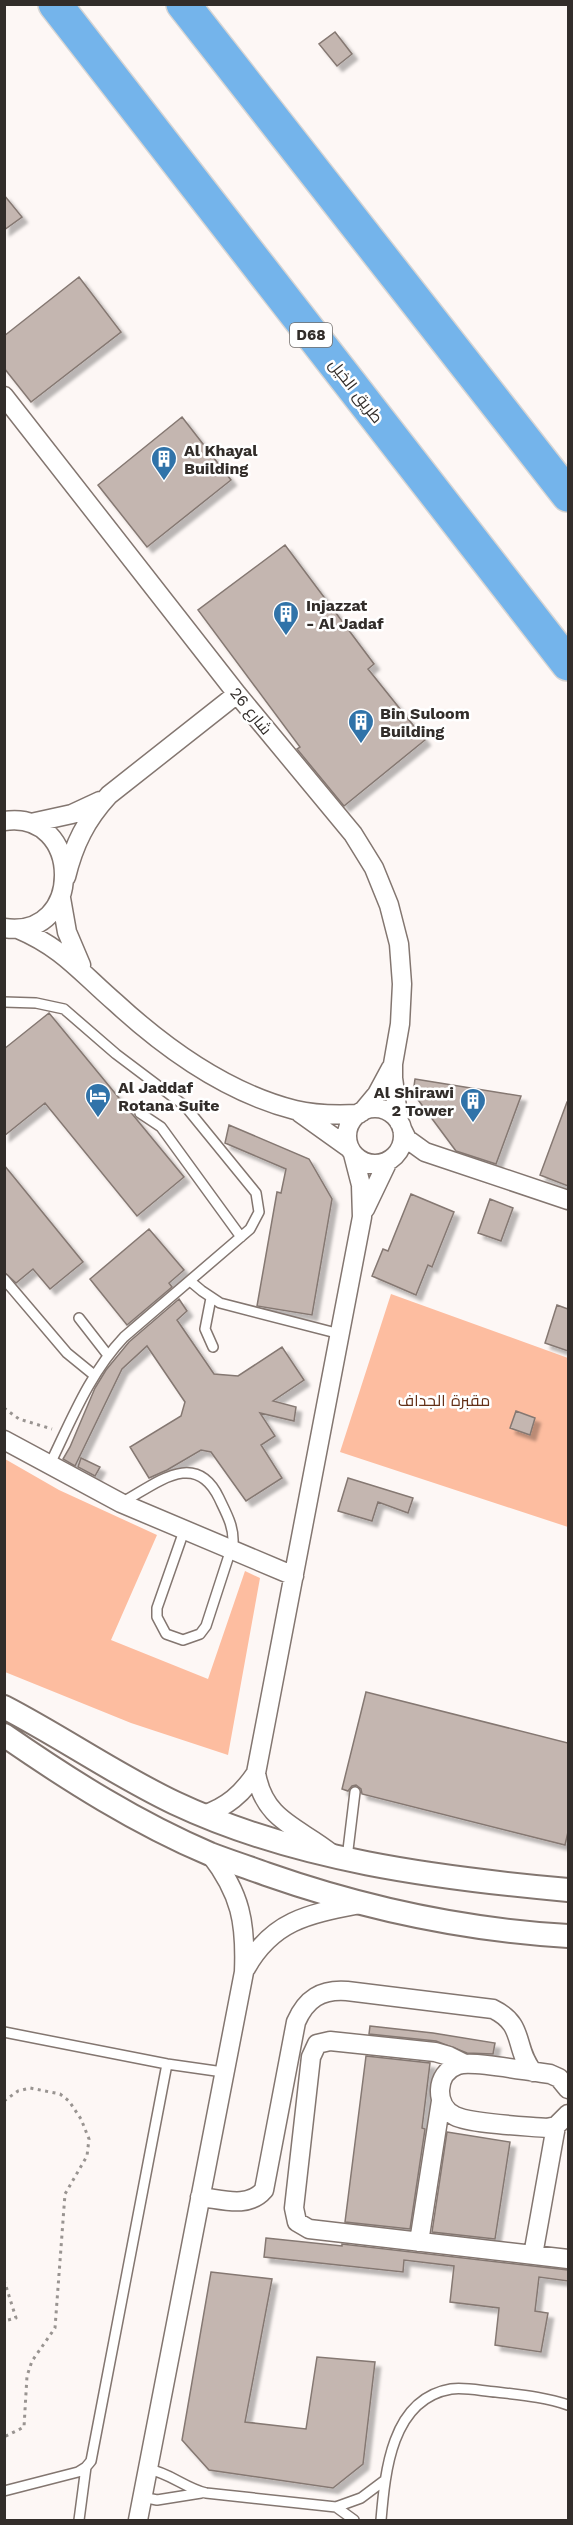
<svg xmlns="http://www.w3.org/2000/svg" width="573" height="2525" font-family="'Work Sans',Cairo,sans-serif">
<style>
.green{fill:#fdbda0}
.building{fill:#c4b6b0;stroke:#857872;stroke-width:1.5;filter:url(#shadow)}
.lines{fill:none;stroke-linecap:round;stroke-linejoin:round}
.service-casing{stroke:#837670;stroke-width:12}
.minor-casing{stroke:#837670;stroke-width:21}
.tertiary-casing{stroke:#837670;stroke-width:26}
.motorway-casing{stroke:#d6d5d4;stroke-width:36}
.path{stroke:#999491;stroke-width:3;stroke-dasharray:3 4.5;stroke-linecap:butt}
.service{stroke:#fff;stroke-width:9}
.minor{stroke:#fff;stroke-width:18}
.tertiary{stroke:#fff;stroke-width:22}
.motorway{stroke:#74b4eb;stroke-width:33}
.labels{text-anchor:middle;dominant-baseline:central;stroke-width:5;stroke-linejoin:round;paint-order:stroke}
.shield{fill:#fff;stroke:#706c6a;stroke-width:1.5}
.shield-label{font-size:15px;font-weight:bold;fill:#322d2a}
.street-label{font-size:16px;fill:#322d2a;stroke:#fff}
.poi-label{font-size:16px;font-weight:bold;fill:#322d2a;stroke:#fff;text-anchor:start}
.park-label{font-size:16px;fill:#643017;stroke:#fff}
</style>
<defs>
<filter id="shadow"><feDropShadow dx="5.5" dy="5.5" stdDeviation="1.5" flood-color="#0004"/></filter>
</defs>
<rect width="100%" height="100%" fill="#fdf7f5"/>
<path class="green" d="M391 1294 568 1358V1527L340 1452Z
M5 1459 59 1490 157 1535 111 1640 208 1679 245 1571 260 1578 228 1755 131 1723 5 1672Z"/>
<path class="building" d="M335 32 352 54 337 66 319 44Z
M4 195 22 217 4 230Z
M79 277 121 332 31 402 4 368V336Z
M182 417 231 480 147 547 98 485Z
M285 545 374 664 368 669 425 740 344 806 297 749 300 747 198 610Z
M49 1013 184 1177 137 1216 45 1103 4 1136V1049Z
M415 1079 521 1096 496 1164 456 1151 413 1093Z
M567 1102H568V1186L540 1175Z
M229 1125 309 1159 332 1199 312 1315 257 1306 277 1192 281 1193 286 1169 225 1143Z
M4 1165 83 1262 50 1289 33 1269 16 1283 4 1272Z
M411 1194 454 1212 432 1267 428 1265 416 1295 372 1276 383 1249 388 1251Z
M490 1199 513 1208 501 1241 478 1233Z
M149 1229 184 1270 169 1283 172 1287 127 1325 90 1279Z
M179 1299 187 1311 177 1320 214 1374 238 1376 282 1347 304 1380 273 1401 296 1407 294 1421 260 1413 275 1436 261 1445 282 1478 246 1501 211 1452 201 1450 167 1470 149 1478 130 1447 181 1416 185 1402 147 1346 122 1369 75 1466 63 1459 70 1447 95 1388 106 1370 129 1342Z
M557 1305 568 1309V1351L545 1343Z
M516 1411 535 1418 530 1435 510 1428Z
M81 1458 100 1467 95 1476 78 1467Z
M348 1478 413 1498 408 1513 378 1502 372 1521 338 1511Z
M366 1692 568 1743V1832L565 1845 362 1794 361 1789 356 1785 352 1786 348 1791 342 1789Z
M370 2026 433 2033 495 2043 493 2054 467 2053 436 2041 369 2034Z
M366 2056 430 2063 422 2128 425 2129 410 2229 345 2222Z
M447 2132 510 2142 495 2239 432 2232Z
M266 2238 342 2246V2244L568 2270V2281L539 2277 535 2311 548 2313 541 2352 495 2345 499 2308 450 2302 454 2266 404 2260 403 2272 264 2257Z
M211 2272 272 2279 245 2422 306 2429 317 2357 375 2362 363 2464 333 2488 209 2470 182 2440Z"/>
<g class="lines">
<defs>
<path id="service" d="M4 1002 36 1003 64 1009 116 1054 185 1106 256 1193 259 1212 250 1229 124 1337C89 1374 71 1421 49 1466
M140 1113 161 1127 241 1237
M4 1279 67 1353 94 1375
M190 1281 202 1291 220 1303 340 1334
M211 1298 205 1329 213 1347
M79 1318 107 1354
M121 1503C155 1485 195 1448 219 1498 226 1513 234 1526 233 1543L206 1626 200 1634 183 1640 166 1634 157 1617V1608L184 1531
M347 1858 355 1792
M4 2032 167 2064 223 2072
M148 2469C170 2473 185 2488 206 2493L336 2507 361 2498 385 2480
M4 2491 78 2472 86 2467 91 2461 167 2064
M142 2497 157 2500 201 2493
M336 2507 354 2520
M79 2520 86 2467
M381 2520C385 2473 391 2399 451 2389 465 2387 482 2391 496 2392 521 2395 545 2397 568 2405"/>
<path id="minor" d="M4 396 237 694 353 834 374 868 389 905 399 944 402 984 400 1024 393 1064V1078L399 1122
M4 821C83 809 85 940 4 928
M31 823 72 814 100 801
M66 877C74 844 86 820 109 795L237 694
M61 898 67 932 81 965
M18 929C63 948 81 973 116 1003 166 1049 228 1093 295 1110 315 1115 338 1115 359 1114
M347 1136a28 28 0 1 1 56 0a28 28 0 1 1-56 0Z
M362 1112 377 1094 391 1068
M300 1113 349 1148
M402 1129 407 1139 425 1152 568 1200
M365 1209 388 1161
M4 1440 121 1503 294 1576
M203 1815C227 1807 242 1794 256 1773
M332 1854C299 1827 264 1821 256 1773L362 1217 361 1185 353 1154
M246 1968C273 1920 309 1914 360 1904
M465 2064 449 2056 435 2052 330 2041 317 2044 311 2057 294 2208 297 2222 309 2229 568 2259
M568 2089 559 2078 550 2074C530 2072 473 2060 458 2065 435 2073 434 2106 455 2116 471 2124 526 2126 547 2128L556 2126 568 2114
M200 2197C221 2199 248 2209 264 2190L296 2022C306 1999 321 1989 347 1991L493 2009C526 2025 513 2047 533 2072
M419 2242 441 2101
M533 2255 556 2126
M138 2520 244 1972C246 1923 241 1894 210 1854"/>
<path id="tertiary" d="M4 1707C62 1737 116 1775 175 1803 296 1860 436 1878 568 1890
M4 1735C69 1780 137 1823 210 1854 228 1861 247 1867 266 1874 363 1908 465 1930 568 1936"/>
<path id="motorway" d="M55 4 568 664
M183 4 568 495"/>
</defs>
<use href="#service" class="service-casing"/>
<use href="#minor" class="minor-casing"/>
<use href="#tertiary" class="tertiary-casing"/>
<use href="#motorway" class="motorway-casing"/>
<path class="path" d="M4 1408 19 1419 52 1429
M4 2101 18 2091 30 2088 60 2094 69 2101 81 2119 89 2139 87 2156 65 2194 55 2328 32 2361 27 2376 24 2427 4 2437
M4 2280 16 2318 4 2321"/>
<use href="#service" class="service"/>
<use href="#minor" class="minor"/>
<use href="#tertiary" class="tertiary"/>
<use href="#motorway" class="motorway"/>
</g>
<defs>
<symbol id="building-pin" viewBox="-11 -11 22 30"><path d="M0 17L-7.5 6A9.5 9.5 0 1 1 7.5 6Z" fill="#3073a9" stroke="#fff"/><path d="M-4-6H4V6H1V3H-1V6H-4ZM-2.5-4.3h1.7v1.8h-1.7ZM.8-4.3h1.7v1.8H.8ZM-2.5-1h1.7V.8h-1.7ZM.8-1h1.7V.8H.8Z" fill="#fff"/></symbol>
<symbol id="hotel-pin" viewBox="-11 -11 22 30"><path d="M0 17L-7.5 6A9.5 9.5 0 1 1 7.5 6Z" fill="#3073a9" stroke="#fff"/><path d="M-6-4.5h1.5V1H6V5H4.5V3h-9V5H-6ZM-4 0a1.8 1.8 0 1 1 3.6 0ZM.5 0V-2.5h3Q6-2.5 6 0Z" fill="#fff"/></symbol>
</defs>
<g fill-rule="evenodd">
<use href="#building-pin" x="149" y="444" width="30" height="40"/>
<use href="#building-pin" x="271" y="599" width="30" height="40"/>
<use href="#building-pin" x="346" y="707" width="30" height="40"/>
<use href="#hotel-pin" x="83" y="1081" width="30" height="40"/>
<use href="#building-pin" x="458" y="1086" width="30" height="40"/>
</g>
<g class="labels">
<rect class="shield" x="290" y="323" width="42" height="24" rx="4.5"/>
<g class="shield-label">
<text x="311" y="335">D68</text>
</g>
<g class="street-label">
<text transform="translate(356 391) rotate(52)">طريق الخيل</text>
<text transform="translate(251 711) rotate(51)">شارع 26</text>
</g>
<g class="poi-label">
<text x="184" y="450">Al Khayal<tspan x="184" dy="18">Building</tspan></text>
<text x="306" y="605">Injazzat<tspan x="306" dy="18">- Al Jadaf</tspan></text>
<text x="380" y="713">Bin Suloom<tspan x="380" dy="18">Building</tspan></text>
<text x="118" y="1087">Al Jaddaf<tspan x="118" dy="18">Rotana Suite</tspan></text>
<text x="454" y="1092" text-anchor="end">Al Shirawi<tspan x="454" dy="18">2 Tower</tspan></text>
</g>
<g class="park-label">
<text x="444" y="1400">مقبرة الجداف</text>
</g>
</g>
<rect width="573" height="2525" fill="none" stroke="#322d2a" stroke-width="12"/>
</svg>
